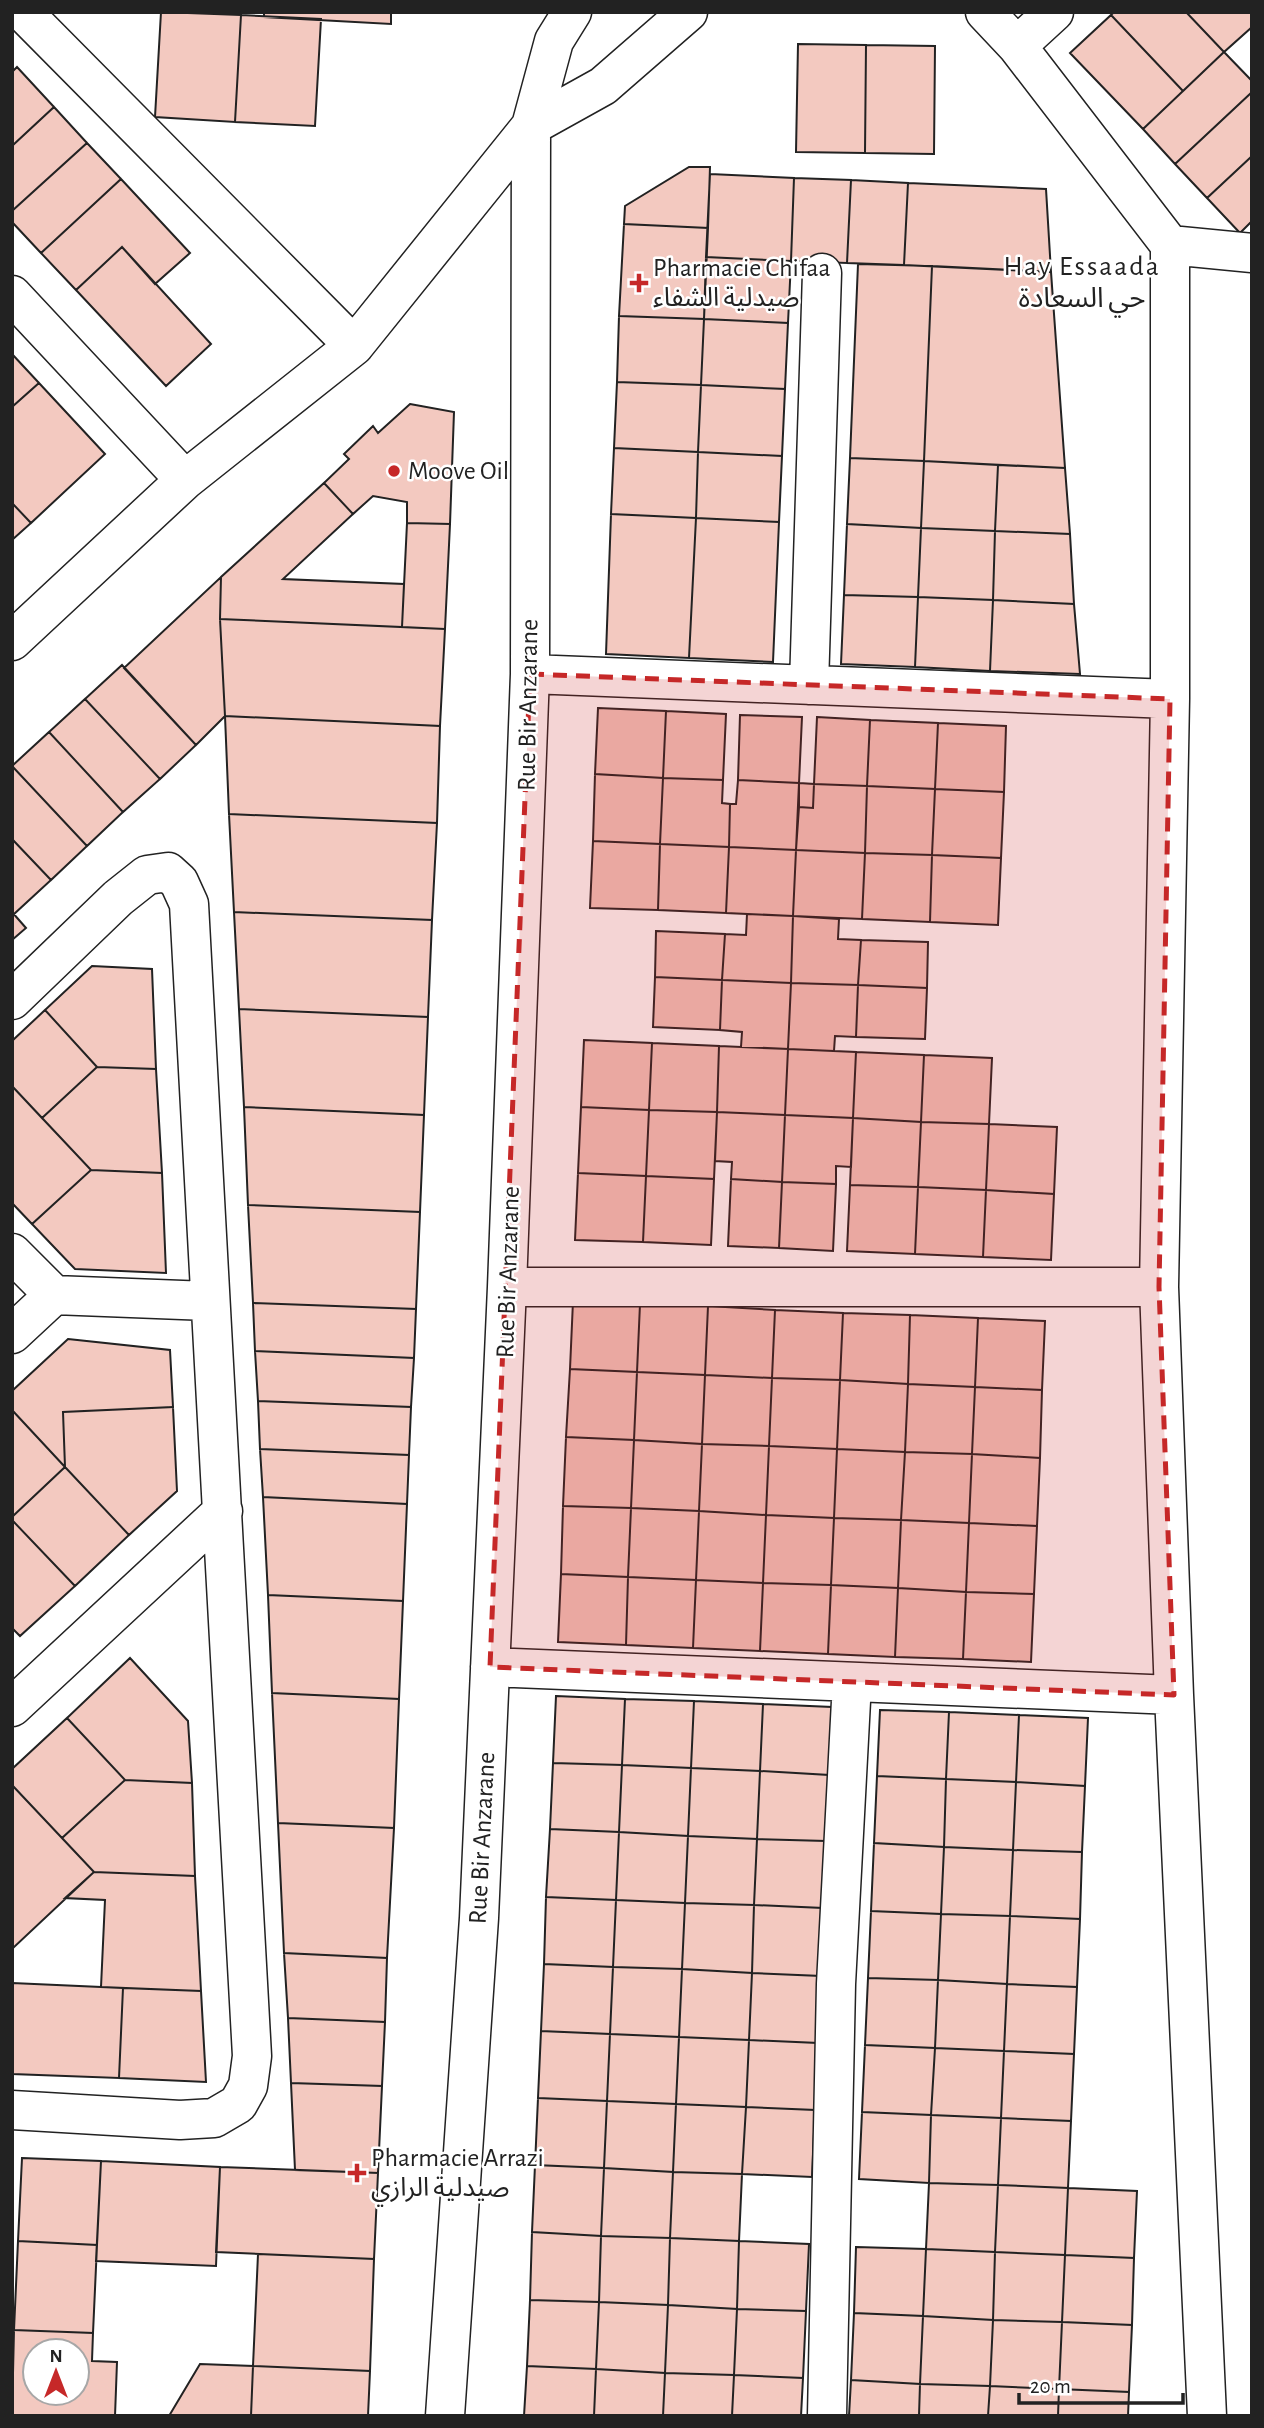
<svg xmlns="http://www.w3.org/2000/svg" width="1264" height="2428" font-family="'Alegreya Sans','Noto Sans Arabic',sans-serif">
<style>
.building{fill:#f3c9c0;stroke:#222;stroke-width:2;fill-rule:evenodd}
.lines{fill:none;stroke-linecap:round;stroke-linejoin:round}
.minor-casing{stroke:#222;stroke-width:41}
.minor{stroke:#fff;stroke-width:38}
.marked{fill:#c62828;fill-opacity:0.2;stroke:#c62828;stroke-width:5;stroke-dasharray:14 9;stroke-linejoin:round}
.poi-dot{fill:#c62828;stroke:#fff;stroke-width:2.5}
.labels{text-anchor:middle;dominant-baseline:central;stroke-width:5;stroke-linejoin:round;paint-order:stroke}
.poi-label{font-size:26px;fill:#222;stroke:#fff;text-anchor:start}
.street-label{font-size:26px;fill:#222;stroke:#fff}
.neighbourhood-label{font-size:28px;letter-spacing:2px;fill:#222;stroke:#fff}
</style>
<rect width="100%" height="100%" fill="#fff"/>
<path class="building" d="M161 12 241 15 235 122 155 117Z
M264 12H391V24L264 17Z
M1114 12H1186L1224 52 1183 91 1111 15Z
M1186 12H1252V27L1224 52Z
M241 15 321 19 315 126 235 122Z
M1111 15 1183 91 1143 129 1070 53Z
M798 44 866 45 865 153 796 152Z
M866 45 935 46 934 154 865 153Z
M1224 52 1252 81V92L1175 164 1143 129Z
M17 67 54 107 12 146V72Z
M1252 92V156L1207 198 1175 164Z
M54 107 87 143 12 211V146Z
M87 143 121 179 41 253 12 222V211Z
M1252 156V221L1240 233 1207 198Z
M689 167H710L708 228 624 224 625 206Z
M710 174 794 178 791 261 706 257Z
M794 178 851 180 847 263 791 261Z
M121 179 190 253 155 284 122 247 76 290 41 253Z
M851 180 908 183 904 265 847 263Z
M908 183 1046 189 1051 272 904 265Z
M624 224 708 228 704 319 619 316Z
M122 247 211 344 166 386 76 290Z
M706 257 791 261 788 323 704 319Z
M858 264 932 266 924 461 850 458Z
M932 266 1051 272 1065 468 924 461Z
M619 316 704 319 701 385 617 382Z
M704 319 788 323 785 389 701 385Z
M12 354 39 383 12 407Z
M617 382 701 385 698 452 614 448Z
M39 383 105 454 31 523 12 503V407Z
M701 385 785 389 782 456 698 452Z
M410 404 454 412 450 524 407 523V502L373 496 353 514 324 483 349 459 344 454 373 426 378 433Z
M614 448 698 452 696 518 611 514Z
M698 452 782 456 779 522 696 518Z
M850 458 924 461 921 528 847 524Z
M924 461 998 465 995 531 921 528Z
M998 465 1065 468 1070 534 995 531Z
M324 483 353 514 283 579 404 584 402 627 220 619 221 577Z
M12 503 31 523 12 540Z
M611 514 696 518 689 658 606 654Z
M696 518 779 522 773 662 689 658Z
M407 523 450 524 445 629 402 627Z
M847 524 921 528 918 597 844 595Z
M921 528 995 531 993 600 918 597Z
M995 531 1070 534 1074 604 993 600Z
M221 577 220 619 225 716 196 745 124 668Z
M844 595 918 597 915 667 841 664Z
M918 597 993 600 990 671 915 667Z
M993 600 1074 604 1080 674 990 671Z
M220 619 445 629 440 726 225 716Z
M122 665 196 745 160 779 85 699Z
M85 699 160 779 123 812 49 732Z
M598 708 666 711 663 778 595 774Z
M666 711 726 714 723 780 663 778Z
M740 715 802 717 799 783 738 780Z
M225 716 440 726 437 823 229 814Z
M817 717 870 720 867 786 814 784Z
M870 720 938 723 935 789 867 786Z
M938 723 1006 726 1004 792 935 789Z
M49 732 123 812 87 846 12 766Z
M12 766 87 846 51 880 12 839Z
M595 774 663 778 660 844 593 841Z
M663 778 723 780 722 803 730 804 729 847 660 844Z
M738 780 799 783 796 850 729 847 730 804H736Z
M799 783 814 784 813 808 799 807Z
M814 784 867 786 865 853 796 850 799 807 813 808Z
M867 786 935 789 932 855 865 853Z
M935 789 1004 792 1001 858 932 855Z
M229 814 437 823 432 920 234 912Z
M12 839 51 880 14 914 12 912Z
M593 841 660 844 658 910 590 908Z
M660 844 729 847 726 913 658 910Z
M729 847 796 850 793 916 726 913Z
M796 850 865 853 862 919 793 916Z
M865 853 932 855 930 922 862 919Z
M932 855 1001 858 998 925 930 922Z
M12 912 26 928 12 940Z
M234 912 432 920 428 1017 239 1009Z
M747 914 793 916 791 983 722 980 725 934 746 935Z
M793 916 839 919 838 939 861 940 858 985 791 983Z
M656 931 725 934 722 980 655 977Z
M861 940 928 942 927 988 858 985Z
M92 966 152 969 156 1069 97 1067 45 1010Z
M655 977 722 980 720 1030 653 1027Z
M722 980 791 983 788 1049 741 1047 742 1032 720 1030Z
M791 983 858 985 856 1037 835 1036 834 1051 788 1049Z
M858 985 927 988 925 1039 856 1037Z
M239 1009 428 1017 424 1115 244 1107Z
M45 1010 97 1067 42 1118 12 1086V1041Z
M584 1040 652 1043 649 1110 581 1107Z
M652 1043 719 1046 717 1112 649 1110Z
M719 1046 788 1049 785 1115 717 1112Z
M788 1049 856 1052 853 1118 785 1115Z
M856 1052 924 1055 921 1122 853 1118Z
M924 1055 992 1058 989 1124 921 1122Z
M97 1067 156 1069 162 1173 91 1170 42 1118Z
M12 1086 91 1170 32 1224 12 1203Z
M244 1107 424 1115 420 1212 248 1205Z
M581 1107 649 1110 646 1176 578 1173Z
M649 1110 717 1112 714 1179 646 1176Z
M717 1112 785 1115 782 1182 731 1179 732 1162 715 1161Z
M785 1115 853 1118 851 1167 836 1166V1184L782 1182Z
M853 1118 921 1122 918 1187 850 1185Z
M921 1122 989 1124 986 1190 918 1187Z
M989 1124 1057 1127 1054 1194 986 1190Z
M91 1170 162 1173 166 1273 75 1269 32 1224Z
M578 1173 646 1176 643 1242 575 1240Z
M646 1176 714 1179 711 1245 643 1242Z
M731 1179 782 1182 779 1248 728 1246Z
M782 1182 836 1184 833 1251 779 1248Z
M850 1185 918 1187 915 1254 847 1251Z
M918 1187 986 1190 983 1257 915 1254Z
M986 1190 1054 1194 1051 1260 983 1257Z
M248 1205 420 1212 416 1309 253 1303Z
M573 1301 640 1304 637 1372 570 1369Z
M253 1303 416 1309 414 1358 255 1351Z
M640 1304 708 1306 705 1375 637 1372Z
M708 1306 775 1310 772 1378 705 1375Z
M775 1310 843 1313 840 1380 772 1378Z
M843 1313 910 1315 908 1384 840 1380Z
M910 1315 978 1318 975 1387 908 1384Z
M978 1318 1045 1321 1042 1390 975 1387Z
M68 1339 170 1350 173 1407 63 1412 65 1467 12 1410V1391Z
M255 1351 414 1358 411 1407 258 1401Z
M570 1369 637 1372 634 1440 566 1437Z
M637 1372 705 1375 702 1444 634 1440Z
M705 1375 772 1378 769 1446 702 1444Z
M772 1378 840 1380 837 1449 769 1446Z
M840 1380 908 1384 905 1452 837 1449Z
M908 1384 975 1387 972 1454 905 1452Z
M975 1387 1042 1390 1040 1458 972 1454Z
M258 1401 411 1407 409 1455 260 1449Z
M173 1407 177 1491 129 1535 65 1467 63 1412Z
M12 1410 65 1467 12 1517Z
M566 1437 634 1440 631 1508 563 1506Z
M634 1440 702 1444 699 1511 631 1508Z
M702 1444 769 1446 766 1515 699 1511Z
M769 1446 837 1449 834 1518 766 1515Z
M260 1449 409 1455 407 1504 263 1497Z
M837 1449 905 1452 901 1520 834 1518Z
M905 1452 972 1454 969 1523 901 1520Z
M972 1454 1040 1458 1037 1526 969 1523Z
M65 1467 129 1535 75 1586 12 1520V1517Z
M263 1497 407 1504 403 1601 268 1595Z
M563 1506 631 1508 628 1577 561 1574Z
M631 1508 699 1511 696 1580 628 1577Z
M699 1511 766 1515 763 1583 696 1580Z
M766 1515 834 1518 831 1585 763 1583Z
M834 1518 901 1520 898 1588 831 1585Z
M12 1520 75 1586 20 1636 12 1628Z
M901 1520 969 1523 966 1592 898 1588Z
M969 1523 1037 1526 1034 1594 966 1592Z
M561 1574 628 1577 626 1645 558 1642Z
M628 1577 696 1580 693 1648 626 1645Z
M696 1580 763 1583 760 1651 693 1648Z
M763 1583 831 1585 828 1654 760 1651Z
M831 1585 898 1588 895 1657 828 1654Z
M898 1588 966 1592 963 1659 895 1657Z
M966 1592 1034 1594 1031 1662 963 1659Z
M268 1595 403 1601 399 1699 272 1693Z
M130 1658 188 1721 192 1783 125 1780 67 1718Z
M272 1693 399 1699 394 1828 278 1823Z
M556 1696 625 1699 622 1765 553 1763Z
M625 1699 694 1701 691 1768 622 1765Z
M694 1701 763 1704 760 1771 691 1768Z
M763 1704 832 1707 829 1775 760 1771Z
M880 1710 949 1712 946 1779 877 1776Z
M949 1712 1019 1715 1016 1782 946 1779Z
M1019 1715 1088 1718 1085 1786 1016 1782Z
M67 1718 125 1780 62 1838 12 1785V1769Z
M553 1763 622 1765 619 1832 550 1829Z
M622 1765 691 1768 688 1836 619 1832Z
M691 1768 760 1771 757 1839 688 1836Z
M760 1771 829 1775 826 1841 757 1839Z
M877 1776 946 1779 944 1847 874 1843Z
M946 1779 1016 1782 1013 1850 944 1847Z
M125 1780 192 1783 195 1876 94 1872 62 1838Z
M1016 1782 1085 1786 1082 1852 1013 1850Z
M12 1785 94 1872 12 1949Z
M278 1823 394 1828 387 1958 284 1953Z
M550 1829 619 1832 616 1900 546 1897Z
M619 1832 688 1836 685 1903 616 1900Z
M688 1836 757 1839 754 1905 685 1903Z
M757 1839 826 1841 823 1908 754 1905Z
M874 1843 944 1847 941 1914 871 1911Z
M944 1847 1013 1850 1010 1916 941 1914Z
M1013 1850 1082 1852 1080 1919 1010 1916Z
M94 1872 195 1876 201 1991 101 1987 105 1900 65 1898Z
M546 1897 616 1900 613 1967 544 1964Z
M616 1900 685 1903 682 1969 613 1967Z
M685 1903 754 1905 752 1973 682 1969Z
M754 1905 823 1908 821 1976 752 1973Z
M871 1911 941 1914 938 1980 868 1978Z
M941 1914 1010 1916 1007 1984 938 1980Z
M1010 1916 1080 1919 1077 1987 1007 1984Z
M284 1953 387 1958 385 2022 288 2018Z
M544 1964 613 1967 610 2034 541 2031Z
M613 1967 682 1969 679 2037 610 2034Z
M682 1969 752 1973 749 2040 679 2037Z
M752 1973 821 1976 818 2043 749 2040Z
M868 1978 938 1980 935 2048 865 2045Z
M938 1980 1007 1984 1004 2051 935 2048Z
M12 1983 123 1988 119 2078 12 2074Z
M1007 1984 1077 1987 1074 2054 1004 2051Z
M123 1988 201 1991 206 2082 119 2078Z
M288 2018 385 2022 382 2086 291 2083Z
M541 2031 610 2034 607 2101 538 2098Z
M610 2034 679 2037 676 2104 607 2101Z
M679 2037 749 2040 746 2107 676 2104Z
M749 2040 818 2043 815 2110 746 2107Z
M865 2045 935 2048 931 2115 862 2112Z
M935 2048 1004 2051 1001 2118 931 2115Z
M1004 2051 1074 2054 1071 2121 1001 2118Z
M291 2083 382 2086 378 2173 295 2170Z
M538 2098 607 2101 604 2168 535 2165Z
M607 2101 676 2104 673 2172 604 2168Z
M676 2104 746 2107 742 2174 673 2172Z
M746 2107 815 2110 812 2177 742 2174Z
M862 2112 931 2115 929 2183 859 2179Z
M931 2115 1001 2118 998 2185 929 2183Z
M1001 2118 1071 2121 1068 2188 998 2185Z
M22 2158 101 2161 97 2245 18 2241Z
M101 2161 220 2167 216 2266 96 2261Z
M535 2165 604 2168 601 2236 532 2232Z
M220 2167 378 2173 374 2259 216 2252Z
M604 2168 673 2172 670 2238 601 2236Z
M673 2172 742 2174 739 2241 670 2238Z
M929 2183 998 2185 995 2252 926 2249Z
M998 2185 1068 2188 1065 2255 995 2252Z
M1068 2188 1137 2191 1134 2258 1065 2255Z
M532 2232 601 2236 599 2302 530 2300Z
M601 2236 670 2238 668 2305 599 2302Z
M670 2238 739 2241 737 2309 668 2305Z
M18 2241 97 2245 93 2333 14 2330Z
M739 2241 809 2244 806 2311 737 2309Z
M856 2247 926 2249 923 2316 854 2313Z
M926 2249 995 2252 993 2320 923 2316Z
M995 2252 1065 2255 1062 2322 993 2320Z
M258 2254 374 2259 370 2371 253 2366Z
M1065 2255 1134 2258 1132 2325 1062 2322Z
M530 2300 599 2302 596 2369 527 2366Z
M599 2302 668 2305 665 2373 596 2369Z
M668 2305 737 2309 734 2375 665 2373Z
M737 2309 806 2311 803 2378 734 2375Z
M854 2313 923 2316 920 2384 851 2380Z
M923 2316 993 2320 990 2386 920 2384Z
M993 2320 1062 2322 1059 2389 990 2386Z
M1062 2322 1132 2325 1129 2392 1059 2389Z
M14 2330 93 2333 92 2361 117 2362 115 2416H12ZM35 2351H77V2393H35Z
M200 2364 253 2366 251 2416H169Z
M253 2366 370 2371 368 2416H251Z
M527 2366 596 2369 594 2416H524Z
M596 2369 665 2373 663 2416H594Z
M665 2373 734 2375 732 2416H663Z
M734 2375 803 2378 801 2416H732Z
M851 2380 920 2384 919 2416H849Z
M920 2384 990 2386 988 2416H919Z
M990 2386 1059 2389 1058 2416H988Z
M1059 2389 1129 2392 1128 2416H1058Z"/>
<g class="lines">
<defs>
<path id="minor" d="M23 12 354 346
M985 12 1017 46 1170 245V699L1159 1287 1174 1695 1207 2416
M1017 46 1054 12
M1170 245 1252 253
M12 295 185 480
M12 641 185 480 354 346 531 126 603 86 688 12
M530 674 1170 699
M809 685 822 273
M12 1000 118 898 147 875 168 872 179 882 189 904C208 1288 232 1672 252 2056L248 2086 238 2104 214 2118 180 2120 12 2110
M12 1253 54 1295
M507 1287H1159
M12 1334 54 1295 208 1301
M490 1667 1174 1695
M12 1707 223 1511
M445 2416 479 1918 507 1287 530 674 531 126 554 41 572 12
M827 2416 836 1984 852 1682"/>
</defs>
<use href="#minor" class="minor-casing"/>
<use href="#minor" class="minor"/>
</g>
<path class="marked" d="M530 674 1170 699 1159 1287 1174 1695 490 1667Z"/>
<g class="poi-dot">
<path d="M635.5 272.5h7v7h7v7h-7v7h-7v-7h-7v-7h7z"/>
<circle cx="394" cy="471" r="7"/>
<path d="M353.5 2162.5h7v7h7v7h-7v7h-7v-7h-7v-7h7z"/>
</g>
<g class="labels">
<g class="poi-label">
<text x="653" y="268">Pharmacie Chifaa<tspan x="653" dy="30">صيدلية الشفاء</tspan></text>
<text x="408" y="471">Moove Oil</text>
<text x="371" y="2158">Pharmacie Arrazi<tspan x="371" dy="30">صيدلية الرازي</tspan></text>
</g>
<g class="street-label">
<text transform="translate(528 705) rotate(-89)">Rue Bir Anzarane</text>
<text transform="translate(508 1272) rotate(-88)">Rue Bir Anzarane</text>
<text transform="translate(482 1838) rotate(-87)">Rue Bir Anzarane</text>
</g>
<g class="neighbourhood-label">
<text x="1082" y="267">Hay Essaada<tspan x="1082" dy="32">حي السعادة</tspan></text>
</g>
</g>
<rect width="1264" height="2428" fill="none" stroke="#222222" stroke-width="28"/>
<g transform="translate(56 2372)"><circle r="33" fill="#ffffff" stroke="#a7a7a7" stroke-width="2"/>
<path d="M0-5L12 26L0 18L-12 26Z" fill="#c62828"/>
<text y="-10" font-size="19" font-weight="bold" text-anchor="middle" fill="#222222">N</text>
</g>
<path d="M1019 2393v10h164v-10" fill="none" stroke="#222222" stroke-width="3.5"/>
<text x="1030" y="2393" font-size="21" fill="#222222" stroke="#ffffff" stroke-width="5" paint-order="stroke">20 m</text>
</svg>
